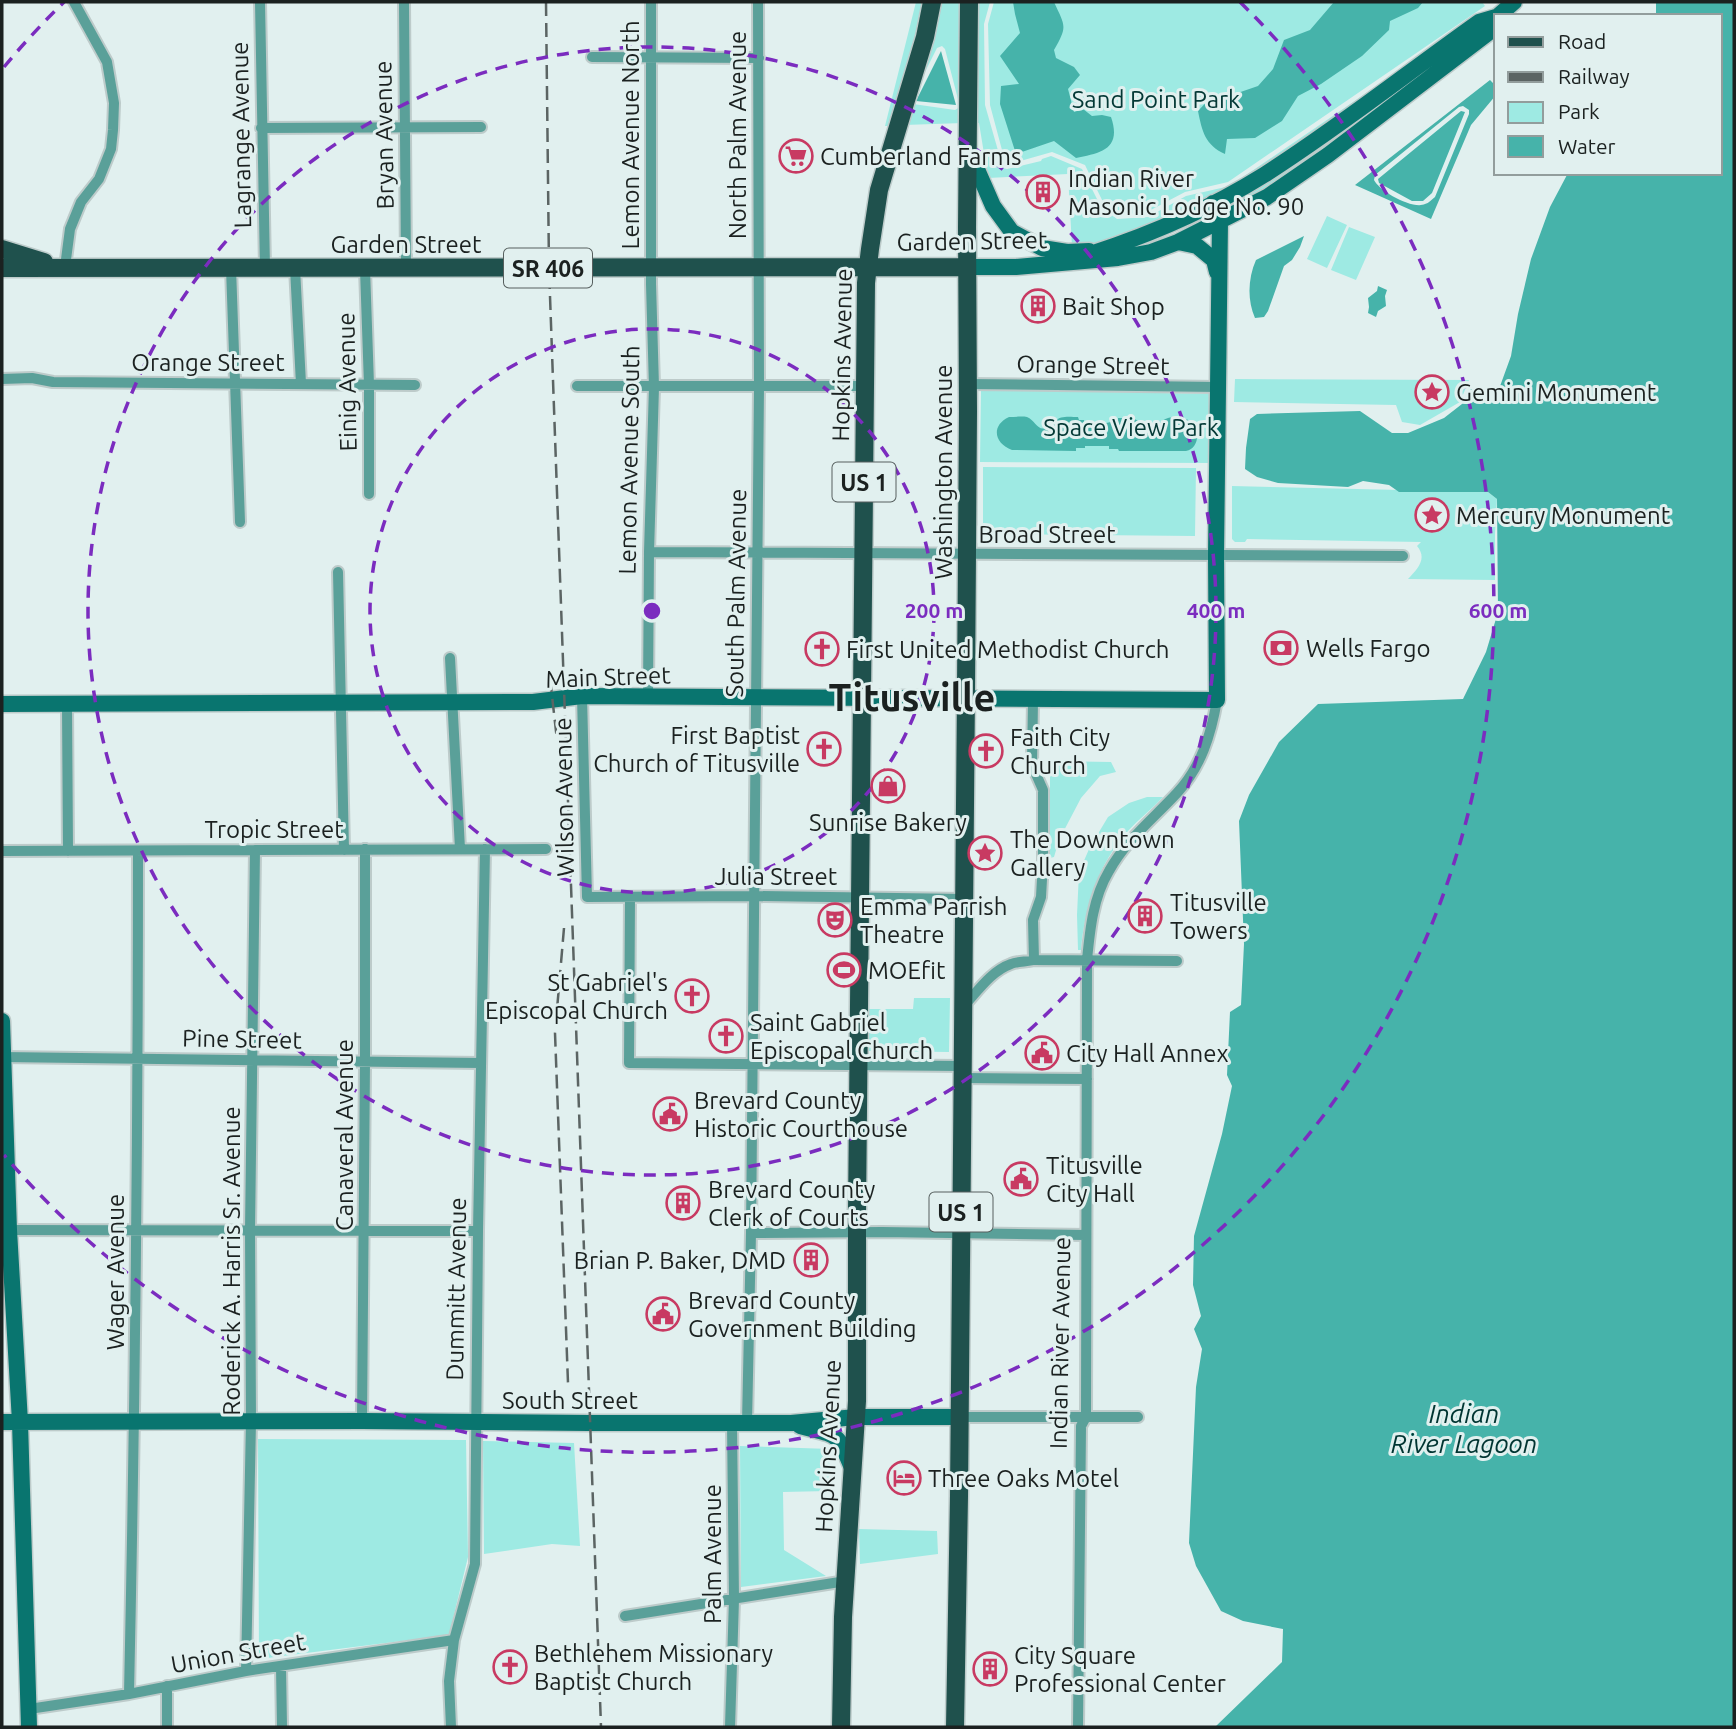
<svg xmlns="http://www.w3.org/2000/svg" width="1736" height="1729" font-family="Ubuntu,sans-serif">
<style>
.green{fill:#9eeae3}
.water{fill:#46b3aa;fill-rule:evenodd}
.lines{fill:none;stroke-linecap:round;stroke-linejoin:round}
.street-casing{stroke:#bdcbca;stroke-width:14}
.secondary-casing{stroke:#bdcbca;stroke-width:19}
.primary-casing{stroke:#bdcbca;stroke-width:21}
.street{stroke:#5aa099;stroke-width:10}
.secondary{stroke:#09756f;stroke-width:16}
.primary{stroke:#1f514d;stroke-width:18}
.rail{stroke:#5b6463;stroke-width:2.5;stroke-dasharray:14 7;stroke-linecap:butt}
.ring{fill:none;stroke:#7b2cbf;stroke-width:3.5;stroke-dasharray:12 9}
.labels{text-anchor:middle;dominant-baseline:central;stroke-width:6;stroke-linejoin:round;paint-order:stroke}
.shield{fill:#e1f0ef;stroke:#565f5e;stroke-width:2}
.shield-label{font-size:23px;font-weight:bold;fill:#1b2120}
.park-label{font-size:24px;fill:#033835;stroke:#e1f0ef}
.street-label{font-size:24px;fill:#1b2120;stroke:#e1f0ef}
.poi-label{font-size:24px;fill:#1b2120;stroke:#e1f0ef;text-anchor:start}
.water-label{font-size:26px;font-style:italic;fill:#003532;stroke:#e1f0ef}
.town-label{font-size:38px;font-weight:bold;fill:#1b2120;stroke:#e1f0ef}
.centre{fill:#7b2cbf;stroke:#e1f0ef;stroke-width:3.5}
.ring-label{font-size:21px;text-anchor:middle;font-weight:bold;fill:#7b2cbf;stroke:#e1f0ef;stroke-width:6;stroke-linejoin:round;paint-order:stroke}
</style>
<rect width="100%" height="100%" fill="#e1f0ef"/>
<path class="green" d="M916 2H927L894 126H885Z
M937 2H964L963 123 904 125 913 104 955 110 960 107 945 49 942 46 937 48 912 98Z
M974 2H990L984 24 985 105 1003 168 1007 169 1041 161 1042 159 1051 156 1082 169 1100 205 1117 219 1148 217 1186 196 1230 186 1466 25 1318 133 1211 198 1101 245 1072 246 1068 174 988 178 979 123H972Z
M994 2H1482L1485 6 1228 182 1185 192 1147 212 1118 215 1103 202 1085 165 1052 152 1006 165 990 105 988 24Z
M1480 28 1326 151 1264 192 1223 214 1220 206Z
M1327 216 1347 225 1327 268 1307 259Z
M1349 227 1375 237 1356 280 1331 270Z
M1235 379 1469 380 1460 402 1420 425 1402 422 1396 405 1234 402Z
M981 390 1215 394V463L980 462Z
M983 467 1196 468 1195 536 983 534Z
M1232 486 1488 492 1497 499 1495 534V580L1408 579C1417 569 1428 559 1417 546L1421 542 1247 539 1245 542H1235L1232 539Z
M1050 761 1111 762 1116 772 1100 776 1081 798 1059 840 1054 857 1050 858Z
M1147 797H1163C1152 809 1139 819 1128 831 1098 865 1085 905 1081 950H1078L1077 915 1079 872 1090 847 1108 817 1129 803Z
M914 998H950L949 1052 869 1051V1009H913Z
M258 1439 466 1440 468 1557 449 1635 259 1659Z
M483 1441 574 1443 580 1546 552 1544 484 1554Z
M740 1446 831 1449 828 1491 783 1492 784 1550 826 1576 741 1587Z
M859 1529 937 1531 938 1554 860 1564Z"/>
<path class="water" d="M1013 2H1054C1065 26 1068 26 1054 50L1056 58 1074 67 1080 75 1068 89 1074 112 1083 109 1092 116 1102 115 1111 117C1122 149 1101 153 1076 158L1054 141 1016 154 1000 104 1001 86 1019 84 1000 56 1020 33 1015 14Z
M1334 2H1423L1418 8 1390 21 1389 30 1362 56 1321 84 1298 96 1282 121 1255 138 1227 139 1225 154C1205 145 1202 131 1198 111L1213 95 1226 97 1258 86 1273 69 1284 40 1310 30Z
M1656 2H1734V1727H1215L1282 1662 1283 1629 1243 1621 1221 1611 1196 1566 1189 1543 1196 1387 1202 1349 1194 1329 1201 1316 1193 1285 1194 1236 1222 1134 1232 1086 1227 1075 1230 1012 1241 1005 1244 944 1239 821 1249 795 1279 742 1318 704 1463 699 1486 652 1498 612 1497 499 1488 492H1399L1389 485 1363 481 1348 487 1278 483 1257 477 1245 469 1246 448 1250 419 1257 414 1360 411 1392 433H1408L1444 418 1462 404 1470 389H1499L1511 356 1518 314 1531 259 1550 207 1568 173H1720V16H1656Z
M941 51 956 105 916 101Z
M1490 80 1496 86V95L1471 125 1431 219 1355 185ZM1463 106 1469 110V114L1435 197C1431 200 1429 203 1425 204 1413 210 1379 191 1374 180L1375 175 1459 107Z
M1461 111 1465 112 1432 193 1423 201H1412L1379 183 1378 179Z
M1304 236 1300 247 1292 260 1284 266 1268 311 1264 317 1255 318C1247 300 1248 278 1256 260Z
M1378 286 1387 290 1385 296 1386 306 1378 311 1376 317 1368 313 1369 307 1368 298 1377 291Z
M1009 417C1015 417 1022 416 1027 417 1035 420 1037 431 1046 428 1053 427 1050 425 1055 421 1061 415 1071 417 1078 417L1079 420H1084V423L1097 425 1111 422V420H1118V418C1126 418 1134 417 1140 422 1145 426 1142 427 1149 428 1157 430 1160 420 1168 418 1172 417 1180 418 1185 419 1200 421 1202 448 1186 451H1119L1118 449H1109V446H1085V448H1076V451L1012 450C995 444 990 426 1009 417Z"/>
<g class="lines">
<defs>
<path id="street" d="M260 2 265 268
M404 2 406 268
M592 57 759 58
M261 128 481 127
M65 267 70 229 81 202 99 179 111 149 113 130 114 103 107 62 74 2
M231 268 240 522
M295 268 301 384
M365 269 369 385V494
M2 379 32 378 53 382 415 385
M968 384 1219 387
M577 386H864
M649 552 1403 556
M338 572 344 850
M450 658 460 849
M582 696 587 897 754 896 964 899
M648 696 649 552 654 387 651 284V2
M1033 700 1032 765 1043 790V861L1041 897 1033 920 1034 960
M67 705 68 851
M2 851 546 849
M630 897 629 1063 962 1066
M963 1007C977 992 991 971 1011 964 1018 961 1026 962 1034 960L1177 961
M2 1057 481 1063
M962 1078 1087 1079
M5 1230 478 1231
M751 1233 882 1232 1086 1235
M960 1417H1138
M362 1421 365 1062V849
M747 1423 751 1233 759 387 758 2
M625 1616 846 1581
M281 1667 282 1727
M246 1671 251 1421 250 1230 255 850
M167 1686V1727
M129 1694C135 1413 138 1132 138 851
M29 1709 129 1694 246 1671 454 1640
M451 1727 449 1681 454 1640 475 1564 478 1231 485 849
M730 1727 734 1599 732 1423
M1078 1727 1081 1426 1086 1417 1087 960C1090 929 1093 898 1109 871 1126 840 1153 819 1177 793 1201 767 1211 735 1217 700"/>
<path id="secondary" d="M1498 16 1514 2
M969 151 993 206 1012 232 1042 248 1067 252 1089 251
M1178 242 1197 246 1214 260 1217 272
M1093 253C1152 234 1211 208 1264 175 1338 128 1407 73 1479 22L1496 17
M967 267H1016L1118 258 1151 252 1178 242 1267 197 1328 155 1487 34 1496 18
M2 704 533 702 582 696 1217 700 1216 556 1220 221 1213 203
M2 1021 9 1230 20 1422 29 1727
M2 1422 362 1421 589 1423H791L856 1417H960
M800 1426C838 1436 837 1431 852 1468"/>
<path id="primary" d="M2 249 44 262
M2 268 967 267
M841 1727 843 1617 857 1401V1212L866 283 870 249 879 190 925 37 932 2
M955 1727 959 1496 966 690 968 411 967 227 969 2"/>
</defs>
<use href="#street" class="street-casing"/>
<use href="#secondary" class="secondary-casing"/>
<use href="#primary" class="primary-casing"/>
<use href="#street" class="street"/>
<use href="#secondary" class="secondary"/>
<use href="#primary" class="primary"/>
<path class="rail" d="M546 2 549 268 601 1727
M550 678 557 740
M564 928 555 1033 568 1383"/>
</g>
<g class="ring">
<circle cx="652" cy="611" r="282"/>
<circle cx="652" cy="611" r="564"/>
<path d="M4 67A846 846 0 0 1 64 2M1240 2A846 846 0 1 1 4 1155"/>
</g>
<defs>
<symbol id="supermarket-ring" viewBox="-11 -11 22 22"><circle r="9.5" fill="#e1f0ef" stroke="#c83a62" stroke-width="1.5"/><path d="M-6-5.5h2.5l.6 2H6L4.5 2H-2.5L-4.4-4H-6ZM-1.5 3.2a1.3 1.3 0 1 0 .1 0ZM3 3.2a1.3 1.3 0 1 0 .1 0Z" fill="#c83a62"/></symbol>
<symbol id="building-ring" viewBox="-11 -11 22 22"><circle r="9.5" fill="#e1f0ef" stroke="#c83a62" stroke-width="1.5"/><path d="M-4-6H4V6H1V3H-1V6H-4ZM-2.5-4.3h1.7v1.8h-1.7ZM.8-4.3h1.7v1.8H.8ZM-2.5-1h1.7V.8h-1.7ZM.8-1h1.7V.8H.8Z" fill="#c83a62"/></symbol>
<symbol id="sight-ring" viewBox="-11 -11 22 22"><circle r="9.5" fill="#e1f0ef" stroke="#c83a62" stroke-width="1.5"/><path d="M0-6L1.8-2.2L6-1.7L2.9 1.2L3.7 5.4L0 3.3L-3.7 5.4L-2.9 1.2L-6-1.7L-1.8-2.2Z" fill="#c83a62"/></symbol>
<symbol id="bank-ring" viewBox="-11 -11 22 22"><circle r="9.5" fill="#e1f0ef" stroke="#c83a62" stroke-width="1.5"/><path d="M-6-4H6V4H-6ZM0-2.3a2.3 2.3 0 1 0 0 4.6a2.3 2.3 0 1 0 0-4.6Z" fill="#c83a62"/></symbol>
<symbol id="church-ring" viewBox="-11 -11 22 22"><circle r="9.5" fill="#e1f0ef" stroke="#c83a62" stroke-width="1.5"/><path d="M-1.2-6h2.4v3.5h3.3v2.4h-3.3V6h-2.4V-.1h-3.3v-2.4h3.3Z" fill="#c83a62"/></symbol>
<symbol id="shop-ring" viewBox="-11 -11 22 22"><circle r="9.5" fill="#e1f0ef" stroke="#c83a62" stroke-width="1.5"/><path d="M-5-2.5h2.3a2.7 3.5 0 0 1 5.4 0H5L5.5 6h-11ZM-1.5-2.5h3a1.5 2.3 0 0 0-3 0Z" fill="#c83a62"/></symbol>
<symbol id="theatre-ring" viewBox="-11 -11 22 22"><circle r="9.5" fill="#e1f0ef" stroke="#c83a62" stroke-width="1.5"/><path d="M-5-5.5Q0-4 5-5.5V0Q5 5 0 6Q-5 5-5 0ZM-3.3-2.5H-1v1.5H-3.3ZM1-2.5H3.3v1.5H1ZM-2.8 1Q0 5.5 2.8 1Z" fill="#c83a62"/></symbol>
<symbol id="stadium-ring" viewBox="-11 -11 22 22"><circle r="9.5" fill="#e1f0ef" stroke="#c83a62" stroke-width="1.5"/><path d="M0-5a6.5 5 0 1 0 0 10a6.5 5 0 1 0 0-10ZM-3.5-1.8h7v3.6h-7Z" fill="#c83a62"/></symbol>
<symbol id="civic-ring" viewBox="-11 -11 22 22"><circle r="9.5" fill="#e1f0ef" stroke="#c83a62" stroke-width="1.5"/><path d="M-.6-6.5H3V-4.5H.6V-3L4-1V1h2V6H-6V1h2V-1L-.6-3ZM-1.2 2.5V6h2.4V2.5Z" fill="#c83a62"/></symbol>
<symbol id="hotel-ring" viewBox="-11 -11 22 22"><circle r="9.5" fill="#e1f0ef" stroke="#c83a62" stroke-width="1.5"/><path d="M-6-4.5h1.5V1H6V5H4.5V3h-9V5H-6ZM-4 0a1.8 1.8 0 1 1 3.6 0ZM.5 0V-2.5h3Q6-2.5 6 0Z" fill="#c83a62"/></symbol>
</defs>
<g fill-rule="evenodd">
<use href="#supermarket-ring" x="777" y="137" width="38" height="38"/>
<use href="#building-ring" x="1024" y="173" width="38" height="38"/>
<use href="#building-ring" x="1019" y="287" width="38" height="38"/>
<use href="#sight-ring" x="1413" y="373" width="38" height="38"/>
<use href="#sight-ring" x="1413" y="496" width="38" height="38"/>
<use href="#bank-ring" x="1262" y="629" width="38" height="38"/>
<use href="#church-ring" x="803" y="630" width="38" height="38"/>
<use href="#church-ring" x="805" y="730" width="38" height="38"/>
<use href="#church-ring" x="967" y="732" width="38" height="38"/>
<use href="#shop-ring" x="869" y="767" width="38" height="38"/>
<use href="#sight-ring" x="966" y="834" width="38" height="38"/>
<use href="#building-ring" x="1126" y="897" width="38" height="38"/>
<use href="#theatre-ring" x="816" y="901" width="38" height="38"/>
<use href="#stadium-ring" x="825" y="951" width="38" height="38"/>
<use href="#church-ring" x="673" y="977" width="38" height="38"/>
<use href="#church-ring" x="707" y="1017" width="38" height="38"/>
<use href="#civic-ring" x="1023" y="1034" width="38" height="38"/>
<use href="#civic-ring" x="651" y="1095" width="38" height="38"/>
<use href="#civic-ring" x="1002" y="1160" width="38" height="38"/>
<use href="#building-ring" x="664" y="1184" width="38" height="38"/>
<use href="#building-ring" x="792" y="1241" width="38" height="38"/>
<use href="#civic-ring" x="644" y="1295" width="38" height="38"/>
<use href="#hotel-ring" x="885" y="1459" width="38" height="38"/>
<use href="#church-ring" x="491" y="1648" width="38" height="38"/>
<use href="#building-ring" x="971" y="1650" width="38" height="38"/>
</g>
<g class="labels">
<g class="shield">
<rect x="504" y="248.5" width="88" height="39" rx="5"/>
<rect x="832.5" y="462.5" width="63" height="39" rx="5"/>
<rect x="929.5" y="1192.5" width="63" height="39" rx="5"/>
</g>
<g class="shield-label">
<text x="548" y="268">SR 406</text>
<text x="864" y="482">US 1</text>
<text x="961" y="1212">US 1</text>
</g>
<g class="park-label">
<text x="1156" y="99">Sand Point Park</text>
<text x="1131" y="427">Space View Park</text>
</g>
<g class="street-label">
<text transform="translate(241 135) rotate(-91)">Lagrange Avenue</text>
<text transform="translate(384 135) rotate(-91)">Bryan Avenue</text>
<text transform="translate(630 135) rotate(-90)">Lemon Avenue North</text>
<text transform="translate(737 135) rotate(-90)">North Palm Avenue</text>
<text transform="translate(972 241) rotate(-1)">Garden Street</text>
<text x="406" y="244">Garden Street</text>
<text transform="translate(842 355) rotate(-89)">Hopkins Avenue</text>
<text x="208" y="362">Orange Street</text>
<text transform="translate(1093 365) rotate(1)">Orange Street</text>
<text transform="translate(347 382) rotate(-91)">Einig Avenue</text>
<text transform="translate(629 460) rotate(-89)">Lemon Avenue South</text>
<text transform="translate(943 472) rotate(-90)">Washington Avenue</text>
<text x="1047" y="534">Broad Street</text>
<text transform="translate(736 593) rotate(-89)">South Palm Avenue</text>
<text transform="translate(608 677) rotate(-2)">Main Street</text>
<text transform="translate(564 797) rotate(-91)">Wilson Avenue</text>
<text x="274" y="829">Tropic Street</text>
<text x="776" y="876">Julia Street</text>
<text transform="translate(242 1039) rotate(1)">Pine Street</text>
<text transform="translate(344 1135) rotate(-90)">Canaveral Avenue</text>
<text transform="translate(231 1261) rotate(-90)">Roderick A. Harris Sr. Avenue</text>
<text transform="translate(115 1272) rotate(-90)">Wager Avenue</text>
<text transform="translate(456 1289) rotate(-89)">Dummitt Avenue</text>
<text transform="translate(1060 1343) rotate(-89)">Indian River Avenue</text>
<text x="570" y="1400">South Street</text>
<text transform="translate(828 1446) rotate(-87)">Hopkins Avenue</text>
<text transform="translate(712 1554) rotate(-90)">Palm Avenue</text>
<text transform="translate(238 1653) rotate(-10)">Union Street</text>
</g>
<g class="poi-label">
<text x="820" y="156">Cumberland Farms</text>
<text x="1068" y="178">Indian River<tspan x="1068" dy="28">Masonic Lodge No. 90</tspan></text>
<text x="1062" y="306">Bait Shop</text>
<text x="1456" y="392">Gemini Monument</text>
<text x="1456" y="515">Mercury Monument</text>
<text x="1306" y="648">Wells Fargo</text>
<text x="846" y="649">First United Methodist Church</text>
<text x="800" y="735" text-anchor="end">First Baptist<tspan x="800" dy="28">Church of Titusville</tspan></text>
<text x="1010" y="737">Faith City<tspan x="1010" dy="28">Church</tspan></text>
<text x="888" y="822" text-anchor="middle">Sunrise Bakery</text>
<text x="1010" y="839">The Downtown<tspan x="1010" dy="28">Gallery</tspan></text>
<text x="1170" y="902">Titusville<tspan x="1170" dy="28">Towers</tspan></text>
<text x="860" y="906">Emma Parrish<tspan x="860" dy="28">Theatre</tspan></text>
<text x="868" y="970">MOEfit</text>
<text x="668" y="982" text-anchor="end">St Gabriel's<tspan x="668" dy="28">Episcopal Church</tspan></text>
<text x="750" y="1022">Saint Gabriel<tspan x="750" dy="28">Episcopal Church</tspan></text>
<text x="1066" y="1053">City Hall Annex</text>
<text x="694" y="1100">Brevard County<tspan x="694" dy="28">Historic Courthouse</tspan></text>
<text x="1046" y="1165">Titusville<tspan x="1046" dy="28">City Hall</tspan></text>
<text x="708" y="1189">Brevard County<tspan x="708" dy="28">Clerk of Courts</tspan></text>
<text x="786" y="1260" text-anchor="end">Brian P. Baker, DMD</text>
<text x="688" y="1300">Brevard County<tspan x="688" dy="28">Government Building</tspan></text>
<text x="928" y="1478">Three Oaks Motel</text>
<text x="534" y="1653">Bethlehem Missionary<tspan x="534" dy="28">Baptist Church</tspan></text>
<text x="1014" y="1655">City Square<tspan x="1014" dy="28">Professional Center</tspan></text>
</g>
<g class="water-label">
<text x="1464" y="1413">Indian<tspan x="1464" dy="30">River Lagoon</tspan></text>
</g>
<g class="town-label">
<text x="912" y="697">Titusville</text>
</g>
</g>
<circle cx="652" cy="611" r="10" class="centre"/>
<g class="ring-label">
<text x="934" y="618">200 m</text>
<text x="1216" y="618">400 m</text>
<text x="1498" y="618">600 m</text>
</g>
<rect width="1736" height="1729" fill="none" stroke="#1b2120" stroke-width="7"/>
<rect x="1494" y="14" width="228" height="161" fill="#e1f0ef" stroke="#929d9c" stroke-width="2"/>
<rect x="1508" y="37" width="35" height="10" fill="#1f514d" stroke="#929d9c" stroke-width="2"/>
<text x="1558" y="49" font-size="21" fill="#1b2120">Road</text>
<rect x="1508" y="72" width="35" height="10" fill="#5b6463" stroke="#929d9c" stroke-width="2"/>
<text x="1558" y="84" font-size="21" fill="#1b2120">Railway</text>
<rect x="1508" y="102" width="35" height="21" fill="#9eeae3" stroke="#929d9c" stroke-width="2"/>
<text x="1558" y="119" font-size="21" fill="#1b2120">Park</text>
<rect x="1508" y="136" width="35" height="21" fill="#46b3aa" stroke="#929d9c" stroke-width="2"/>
<text x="1558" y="154" font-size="21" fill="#1b2120">Water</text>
</svg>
